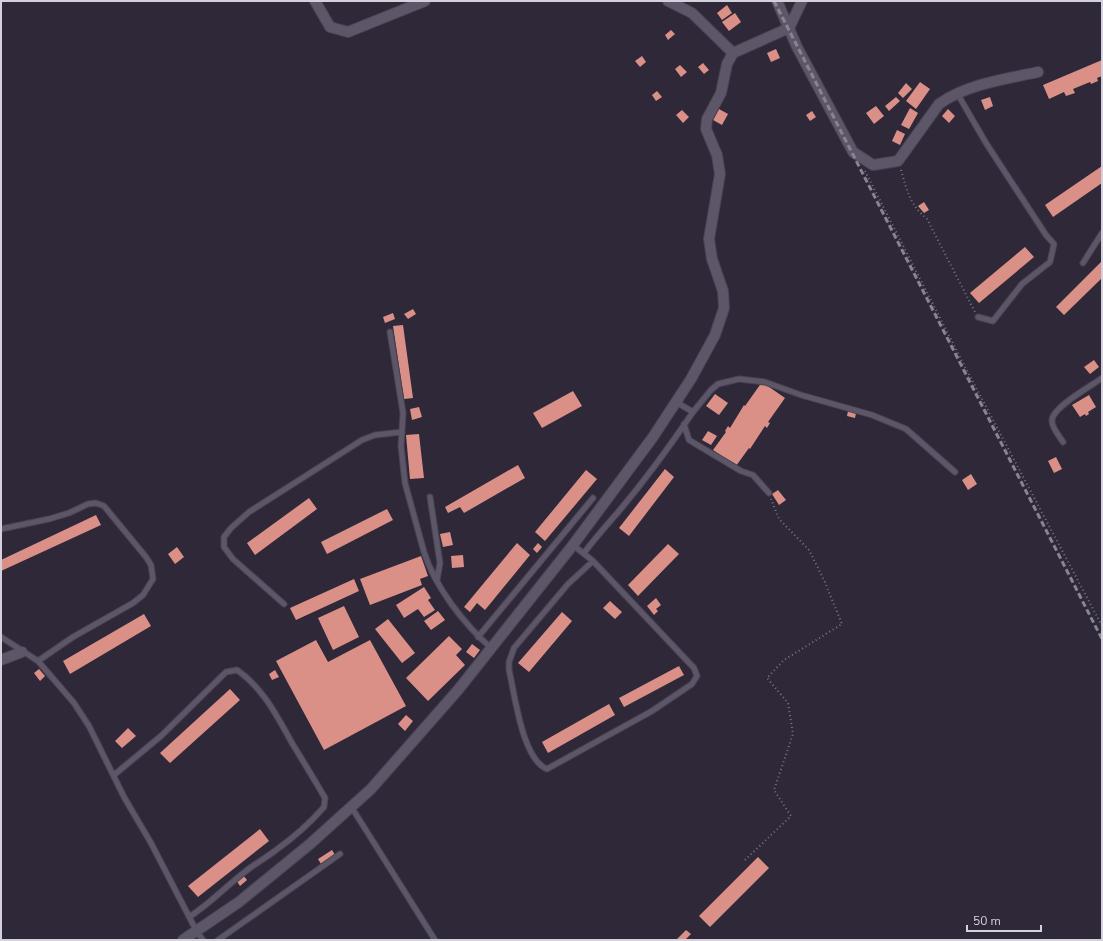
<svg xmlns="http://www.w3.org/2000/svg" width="1103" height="941" font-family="'Nunito Sans',sans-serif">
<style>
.building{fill:#db9087}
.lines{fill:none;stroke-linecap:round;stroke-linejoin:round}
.service-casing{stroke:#484351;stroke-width:7}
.minor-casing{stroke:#484351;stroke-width:12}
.path{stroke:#7b7684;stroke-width:2;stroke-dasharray:1 3;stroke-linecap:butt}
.service{stroke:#5d5669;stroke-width:5}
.minor{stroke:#5d5669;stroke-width:10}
.rail{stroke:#898492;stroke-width:3;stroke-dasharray:6 3;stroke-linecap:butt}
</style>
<rect width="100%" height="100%" fill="#2e2839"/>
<path class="building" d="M727 5 732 13 722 20 717 13Z
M735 13 741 22 729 31 722 22Z
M671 30 675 34 668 40 665 35Z
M776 49 780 58 771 62 767 53Z
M642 56 646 62 640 67 635 61Z
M1102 60V76L1097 78 1098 81 1091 84 1090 82 1073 89 1075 93 1066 96 1064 92 1049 99 1043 85Z
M703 63 709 70 704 74 698 67Z
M680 65 687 72 681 77 675 69Z
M920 82 930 89 916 109 906 101Z
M906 83 912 89 903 98 898 93Z
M657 91 662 97 656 101 652 95Z
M896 97 900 101 889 111 885 106Z
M990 97 993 106 985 110 981 100Z
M876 106 884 116 874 124 866 113Z
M910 108 918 113 909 129 901 125Z
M719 109 728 114 722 125 713 120Z
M948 109 955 116 949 123 942 116Z
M682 110 689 117 683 123 676 115Z
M812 111 816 117 810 121 806 115Z
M897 130 905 134 900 145 892 141Z
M1102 166V183L1053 217 1045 205Z
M924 202 929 210 924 213 918 206Z
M1025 247 1034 257 979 303 970 293Z
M1102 261V278L1064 315 1056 307Z
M413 309 416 314 408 319 404 314Z
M393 313 395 319 385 323 383 317Z
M403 325 413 398 404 399 393 326Z
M1094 360 1099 367 1090 374 1084 367Z
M762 382 785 398 768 422 770 423 767 428 765 426 750 449 749 448 736 466 713 450 726 432 725 431 728 426 730 428 744 405 745 406Z
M573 391 582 406 542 428 533 413Z
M715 394 728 403 719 415 706 406Z
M1089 395 1096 407 1088 412 1089 414 1086 416 1085 414 1080 417 1072 405Z
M419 407 422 417 412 420 410 409Z
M848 411 856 413 855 418 847 416Z
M708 431 717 436 711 445 702 440Z
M419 434 424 478 410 479 406 435Z
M1056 457 1062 469 1054 473 1048 461Z
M518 465 525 478 464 513 460 507 448 513 445 507Z
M665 469 674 477 629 536 619 528Z
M586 470 597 479 545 541 535 532Z
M971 474 977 484 968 490 962 480Z
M778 490 786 500 779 505 772 494Z
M309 498 317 509 255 555 247 543Z
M387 509 393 520 327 554 321 542Z
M96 515 101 525 1 571V560Z
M450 532 453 545 443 547 440 534Z
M517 543 530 555 485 610 477 603 470 612 464 607Z
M538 543 542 547 537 553 533 549Z
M668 544 679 554 638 596 628 585Z
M177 547 184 557 175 564 168 554Z
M463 555 464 567 452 568 451 556Z
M421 556 428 576 420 579 422 585 370 605 360 579Z
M354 579 359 591 296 620 290 608Z
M424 587 431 598 428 600 435 610 424 617 418 609 404 618 396 605Z
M656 598 661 605 656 609 658 611 654 615 647 606Z
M610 601 622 612 615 619 603 608Z
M344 606 359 637 333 650 318 618Z
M438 611 445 620 431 630 424 621Z
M562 612 572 621 529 672 518 663Z
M144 614 151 626 70 674 63 661Z
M388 619 415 653 402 663 375 629Z
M449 636 462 649 456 655 465 665 428 701 406 678Z
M316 640 328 662 370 640 406 706 324 750 276 661Z
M472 644 480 650 474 658 466 652Z
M679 666 684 675 624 707 619 698Z
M39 669 45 676 40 681 34 673Z
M275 670 279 677 272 680 269 674Z
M230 689 240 700 170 763 160 753Z
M609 704 615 715 548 753 542 742Z
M406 715 413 721 405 731 398 724Z
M128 728 136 736 122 748 115 741Z
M260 829 269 841 198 897 188 886Z
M332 850 335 855 321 864 318 859Z
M758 857 769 868 710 927 699 916Z
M243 875 247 880 240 886 236 880Z
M686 930 691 934 685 940H676Z"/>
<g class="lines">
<defs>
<path id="service" d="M957 93 986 143 1046 235 1054 244 1050 262 1022 284 993 321 978 317
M1083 263 1102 233
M390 332 403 413 401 446 405 483 424 552C435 587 464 624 491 648
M676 402 693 412 711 390 718 384 739 379 765 382 801 395 872 415 906 429 955 472
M684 424 689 440 741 471 753 475 769 493
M1063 442C1060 437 1051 427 1052 420 1053 407 1091 386 1102 378
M430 497 440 563 437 580
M1 529 49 519 69 513 88 504 96 503 104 506 146 557 151 565 153 579 143 595 133 603 73 637 38 661 74 703 89 726 124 797 151 843 197 932 203 940
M573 545 593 561 694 668 697 676 692 684 652 711 547 769C522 759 515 695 509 670V662L514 648 568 584 593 561
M584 553C595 538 607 525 619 511 646 479 670 446 693 412
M284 604 233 559 224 547V537L231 528 249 512 362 440 375 435 402 432
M1 637 38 661
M478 637 593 498
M114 775 161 736 226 672 237 670C263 688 277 716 292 743 303 761 314 779 325 798L324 807C310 823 293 838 276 850 266 858 256 863 246 871 226 886 210 904 189 917
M352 808 435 940
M218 940 340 854"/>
<path id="minor" d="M315 1 330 27 348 32 425 1
M668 1 692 13 733 53
M777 1 797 47 853 152 873 165 898 161 939 104C967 84 1006 79 1038 72
M1 660 22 652
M183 940 239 902 310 844 371 789 458 690 573 545 653 437 691 379 715 335 724 308 723 291 712 259 709 239 720 174 717 155 706 129 707 119 721 93 727 64 733 53 789 28 802 1"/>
</defs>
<use href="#service" class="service-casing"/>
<use href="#minor" class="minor-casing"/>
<path class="path" d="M901 170C907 191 910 205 927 219L975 312
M865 171 964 365 1102 626
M745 860 791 816 774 790 793 734 788 703 767 678 784 660 842 624 824 580 809 550 779 519 771 499"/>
<use href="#service" class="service"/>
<use href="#minor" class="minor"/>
<path class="rail" d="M774 1 1102 639"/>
</g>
<rect width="1103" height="941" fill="none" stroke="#d5d1dc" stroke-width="4"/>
<path d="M967 925v6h74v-6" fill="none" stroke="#d5d1dc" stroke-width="2"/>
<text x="973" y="925" font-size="12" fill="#d5d1dc" stroke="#2e2839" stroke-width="3" paint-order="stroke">50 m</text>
</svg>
